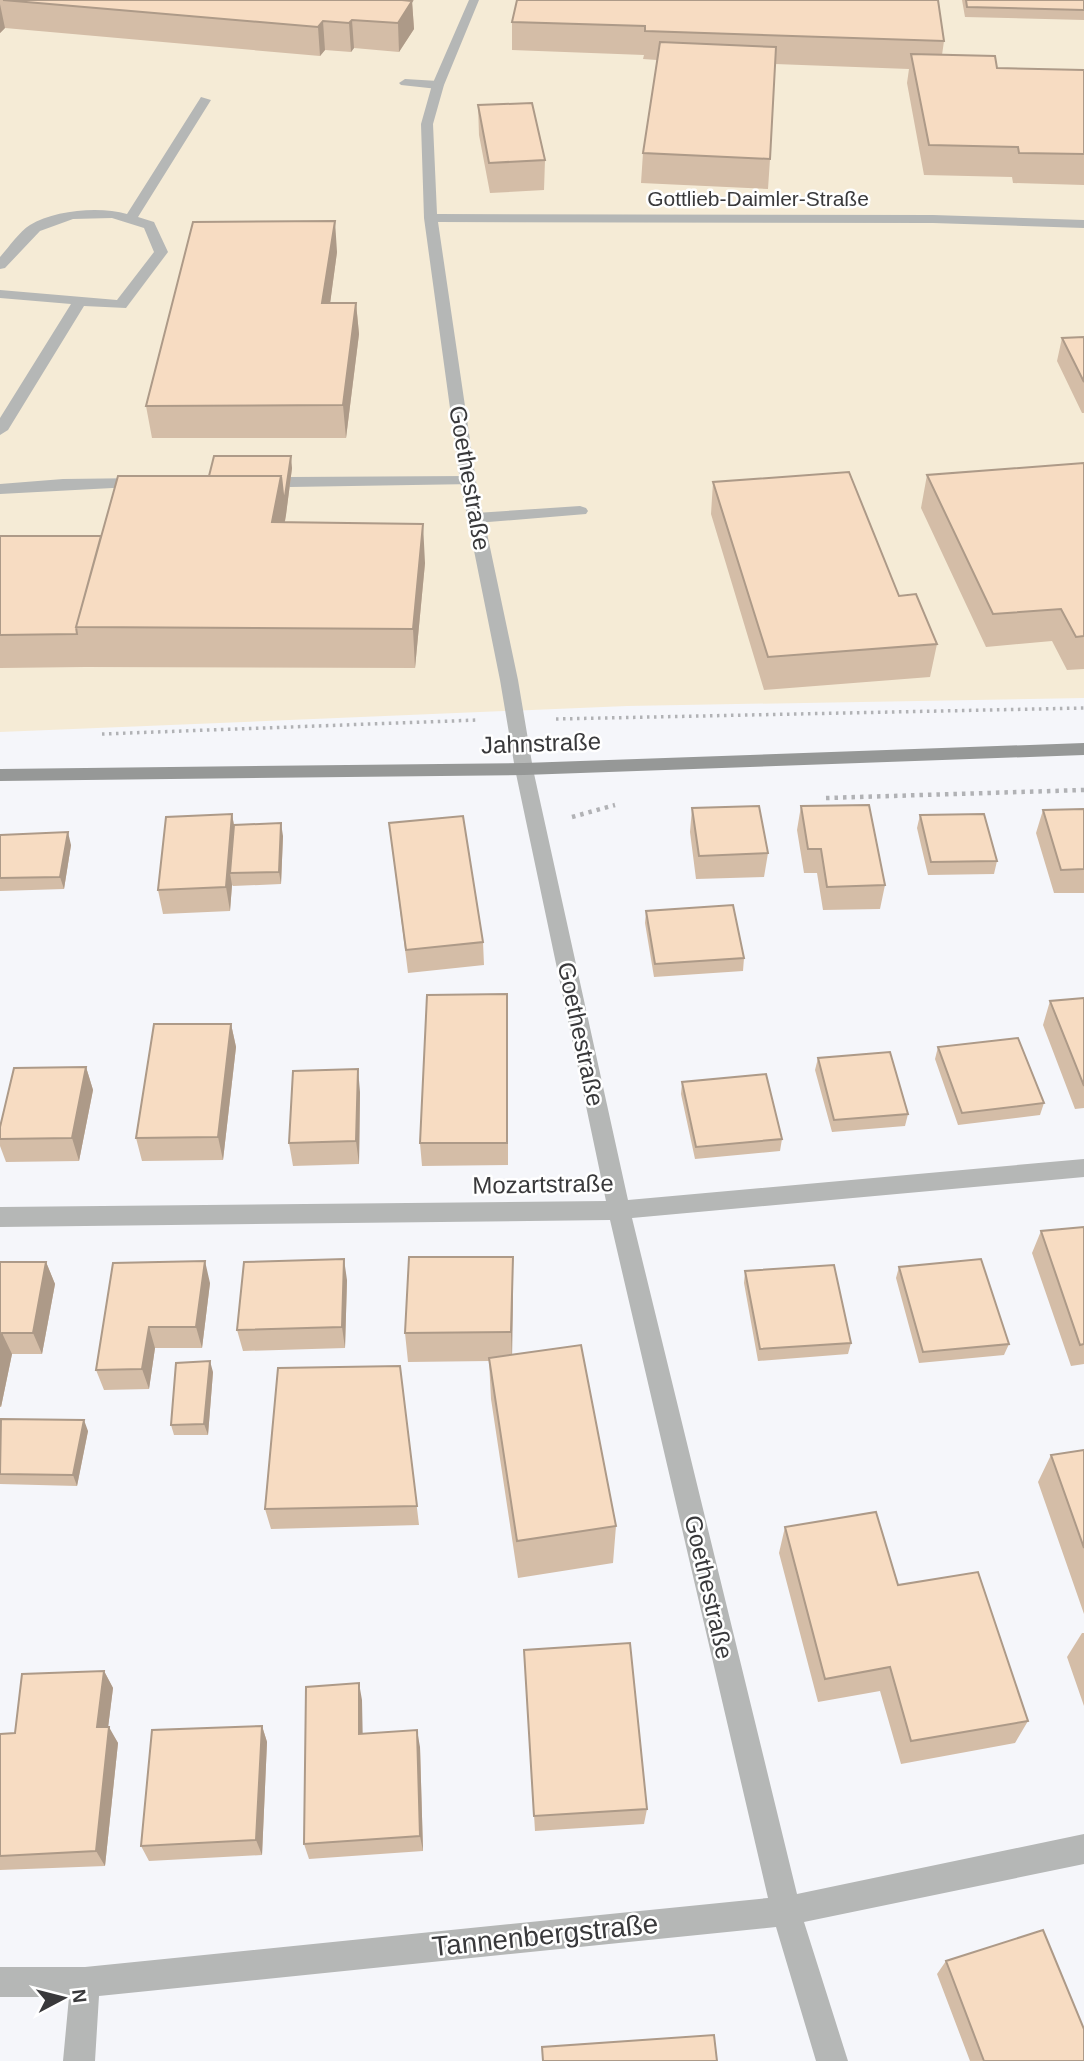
<svg xmlns="http://www.w3.org/2000/svg" width="1084" height="2061" font-family="Arial,sans-serif">
<style>
.industrial{fill:#f5ebd6}
.lines{fill:none;stroke-linecap:round;stroke-linejoin:round}
.path-far1{stroke:#b1b2b5;stroke-width:3.5;stroke-dasharray:2.5 4.5;stroke-linecap:butt}
.path{stroke:#b1b2b5;stroke-width:4.5;stroke-dasharray:3.5 5;stroke-linecap:butt}
.lane{fill:#b5b7b6;fill-rule:evenodd}
.street{fill:#b5b7b6;fill-rule:evenodd}
.secondary{fill:#969897;fill-rule:evenodd}
.wall{fill:#d4bda7}
.shaded-wall{fill:#ad9a88}
.building{fill:#f7dcc2;stroke:#ad9a88;stroke-width:2}
.labels{text-anchor:middle;dominant-baseline:central;stroke-width:5;stroke-linejoin:round;paint-order:stroke}
.far-street-label{font-size:21px;fill:#39393b;stroke:#fff}
.street-label{font-size:24px;fill:#39393b;stroke:#fff}
.near-street-label{font-size:28px;fill:#39393b;stroke:#fff}
</style>
<rect width="100%" height="100%" fill="#f5f6fa"/>
<path class="industrial" d="M0 0H1084V698L627 706 0 732Z"/>
<g class="lines">
<path class="path-far1" d="M556 719 1084 708
M102 734 478 720"/>
<path class="path" d="M826 798 1084 790
M572 817 615 805"/>
<path class="lane" d="M405 79 438 81 444 85 438 89 401 85 399 83Z
M201 97 211 100 138 217 154 222 168 252 126 308 84 306 8 430 0 435V418L71 304 0 298V290L117 300 154 252 144 228 112 218 73 219 40 231 5 268 0 269V257C9 247 19 232 30 225 54 210 100 206 127 214Z
M468 476 476 481 474 484 290 487 282 482 290 477Z
M144 478 150 480 152 483 150 486 0 494V484L63 479Z
M580 506 586 508 588 511 586 514 476 523 468 518 476 513Z"/>
<path class="street" d="M469 0H479L444 85 433 124 437 214 933 215 1084 220V228L933 223 438 222 476 481 518 680 533 769 628 1200 1084 1159V1177L632 1218 797 1894 1084 1834V1864L804 1922 848 2061H816L776 1927 99 1996 95 2061H63L69 1997H0V1967H85L768 1898 610 1220 0 1227V1207L606 1201 515 769 500 680 460 481 424 218 421 124 432 85Z"/>
<path class="secondary" d="M1084 743V755L524 775 0 781V769L524 763Z"/>
</g>
<path class="wall" d="M0 0 412 1 414 29 399 52 354 48 351 52 325 50 320 56 5 28 0 33Z
M517 0 944 41 942 55 997 68 1084 70V185L1013 183 1012 177 924 175 907 83 909 69 775 64 770 159 768 189 641 183 643 153 657 60 643 59 644 55 512 50V22Z
M962 0H1084V20L965 17Z
M478 105 545 160 544 190 490 193 479 135Z
M337 252 330 303H356L359 334 346 438H152L146 406Z
M1084 337V413H1082L1057 361 1062 338Z
M1084 463V669L1067 670 1052 641 986 647 921 508 927 475Z
M292 468 285 522 425 563 415 668 85 667 0 668V536H101L209 476Z
M713 482 899 596 937 644 930 677 764 690 711 514Z
M801 806 885 885 880 909 823 910 817 873H804L797 830Z
M692 808 768 853 764 877 696 879 690 832Z
M1084 809V893H1054L1036 833 1043 810Z
M232 814 234 825 283 836 281 884 233 886 232 885 230 911 163 914 158 890Z
M920 815 997 861 994 874 928 875 917 828Z
M389 823 483 942 484 965 408 973Z
M0 835 71 845 64 889 0 891Z
M646 911 744 958 743 971 654 977 645 923Z
M1084 998V1108L1075 1109 1043 1025 1050 1001Z
M508 1018V1165L422 1166 420 1143Z
M231 1024 236 1047 223 1160 142 1161 136 1138Z
M938 1047 1044 1103 1040 1115 958 1125 935 1059Z
M818 1058 908 1114 905 1126 832 1132 815 1070Z
M86 1067 93 1090 79 1161 6 1162 0 1146V1127Z
M682 1082 782 1139 780 1151 695 1159 681 1094Z
M360 1092 359 1164 293 1166 289 1143Z
M1084 1227V1364L1071 1366 1032 1253 1041 1231Z
M513 1257 512 1355 616 1526 613 1563 518 1578 491 1399 489 1361 408 1362 405 1333Z
M0 1262H46L55 1284 42 1354H12L1 1407H0Z
M113 1263 210 1283 202 1348H155L149 1389 104 1390 96 1370Z
M899 1267 1009 1344 1004 1355 919 1363 896 1278Z
M745 1271 851 1343 848 1354 758 1361 744 1283Z
M347 1280 345 1348 243 1351 237 1330Z
M400 1366 419 1525 271 1529 265 1509Z
M213 1372 208 1435H174L171 1425Z
M0 1422 88 1431 77 1486 0 1484Z
M1084 1450V1614L1038 1482 1051 1455Z
M785 1527 898 1585 1028 1721 1015 1743 901 1764 880 1691 818 1702 779 1553Z
M1082 1633H1084V1706L1067 1657Z
M524 1650 647 1809 644 1824 535 1831Z
M104 1671 113 1688 108 1727 118 1743 105 1866 0 1870V1734L15 1733Z
M362 1700V1734L420 1747 423 1851 309 1859 304 1844Z
M262 1726 267 1742 262 1855 149 1861 141 1846Z
M946 1961 1084 2061H970L937 1974Z"/>
<path class="shaded-wall" d="M412 1 414 29 399 52 398 23Z
M0 4 5 28 0 33Z
M352 20 354 48 351 52 349 23Z
M323 21 325 50 320 56 318 27Z
M335 221 337 252 326 334 322 303Z
M356 303 359 334 346 438 343 405Z
M291 456 292 468 286 515 277 561 272 522 281 476Z
M423 524 425 563 415 668 413 629Z
M232 814 236 838 230 873 232 885 230 911 226 887Z
M281 823 283 836 281 884 279 872Z
M68 832 71 845 64 889 60 877Z
M231 1024 236 1047 223 1160 218 1137Z
M86 1067 93 1090 79 1161 72 1138Z
M358 1069 360 1092 359 1164 356 1141Z
M513 1257V1286L512 1361 511 1332Z
M344 1259 347 1280 345 1348 342 1327Z
M205 1261 210 1283 202 1348 196 1327Z
M46 1262 55 1284 42 1354 33 1333Z
M149 1327 155 1348 149 1389 142 1369Z
M2 1333 12 1354 1 1407 0 1405V1344Z
M210 1361 213 1372 208 1435 204 1424Z
M84 1420 88 1431 77 1486 73 1475Z
M104 1671 113 1688 106 1744 97 1727Z
M359 1683 362 1700 363 1750 359 1734Z
M262 1726 267 1742 262 1855 256 1840Z
M109 1727 118 1743 105 1866 96 1851Z
M417 1730 420 1747 423 1851 420 1836Z"/>
<path class="building" d="M3 0H402L412 1 398 23 352 20 349 23 323 21 318 27Z
M517 0H938L944 41 645 31V26L512 22Z
M966 0H1084V10L967 7Z
M660 42 776 47 770 159 643 153Z
M911 54 995 56 997 68 1084 70V154L1019 153 1018 147 929 145Z
M532 103 545 160 489 163 478 105Z
M335 221 322 303H356L343 405 146 406 193 222Z
M1084 337V382L1062 338Z
M214 456H291L284 503 281 476H209Z
M1084 463V636L1076 637 1061 609 993 614 927 475Z
M849 472 899 596 916 594 937 644 768 657 713 482Z
M118 476H281L272 522 423 524 413 629 76 627Z
M0 536H101L76 627 77 634 0 635Z
M869 805 885 885 827 887 821 849H808L801 806Z
M759 806 768 853 699 856 692 808Z
M1084 809V869L1061 870 1043 810Z
M232 814 226 887 158 890 166 817Z
M984 814 997 861 931 862 920 815Z
M463 816 483 942 406 950 389 823Z
M281 823 279 872 230 873 234 825Z
M68 832 60 877 0 878V835Z
M733 905 744 958 655 964 646 911Z
M507 994V1143H420L427 995Z
M1084 998V1086L1050 1001Z
M154 1024H231L218 1137 136 1138Z
M1018 1038 1044 1103 962 1113 938 1047Z
M890 1052 908 1114 834 1120 818 1058Z
M86 1067 72 1138 0 1139V1127L14 1068Z
M358 1069 356 1141 289 1143 293 1071Z
M766 1074 782 1139 696 1147 682 1082Z
M1084 1227V1344L1080 1345 1041 1231Z
M409 1257H513L511 1332 405 1333Z
M344 1259 342 1327 237 1330 244 1262Z
M981 1259 1009 1344 923 1352 899 1267Z
M205 1261 196 1327H149L142 1369 96 1370 113 1263Z
M0 1262H46L33 1333H2L0 1344Z
M834 1265 851 1343 760 1349 745 1271Z
M581 1345 616 1526 517 1541 489 1358Z
M210 1361 204 1424 171 1425 176 1363Z
M400 1366 417 1506 265 1509 278 1368Z
M1 1419 84 1420 73 1475 0 1474Z
M1084 1450V1548L1051 1455Z
M876 1512 898 1585 978 1572 1028 1721 911 1741 890 1667 825 1679 785 1527Z
M630 1643 647 1809 534 1816 524 1650Z
M104 1671 97 1727H109L96 1851 0 1856V1734L15 1733 22 1674Z
M359 1683V1734L417 1730 420 1836 304 1844 306 1687Z
M262 1726 256 1840 141 1846 152 1730Z
M1043 1930 1084 2029V2061H984L946 1961Z
M714 2035 717 2061H543L542 2047Z"/>
<g class="labels">
<g class="far-street-label">
<text x="758" y="198">Gottlieb-Daimler-Straße</text>
</g>
<g class="street-label">
<text transform="translate(470 478) rotate(80)">Goethestraße</text>
<text transform="translate(541 743) rotate(-2)">Jahnstraße</text>
<text transform="translate(581 1034) rotate(78)">Goethestraße</text>
<text transform="translate(543 1184) rotate(-1)">Mozartstraße</text>
<text transform="translate(709 1587) rotate(77)">Goethestraße</text>
</g>
<g class="near-street-label">
<text transform="translate(545 1935) rotate(-6)">Tannenbergstraße</text>
</g>
</g>
<g transform="translate(63 1998) rotate(83)" stroke="#ffffff" stroke-width="5" paint-order="stroke">
<path d="M0-5L12 26L0 18L-12 26Z" fill="#39393b"/>
<text y="-10" font-size="19" font-weight="bold" text-anchor="middle" fill="#39393b">N</text>
</g>
</svg>
